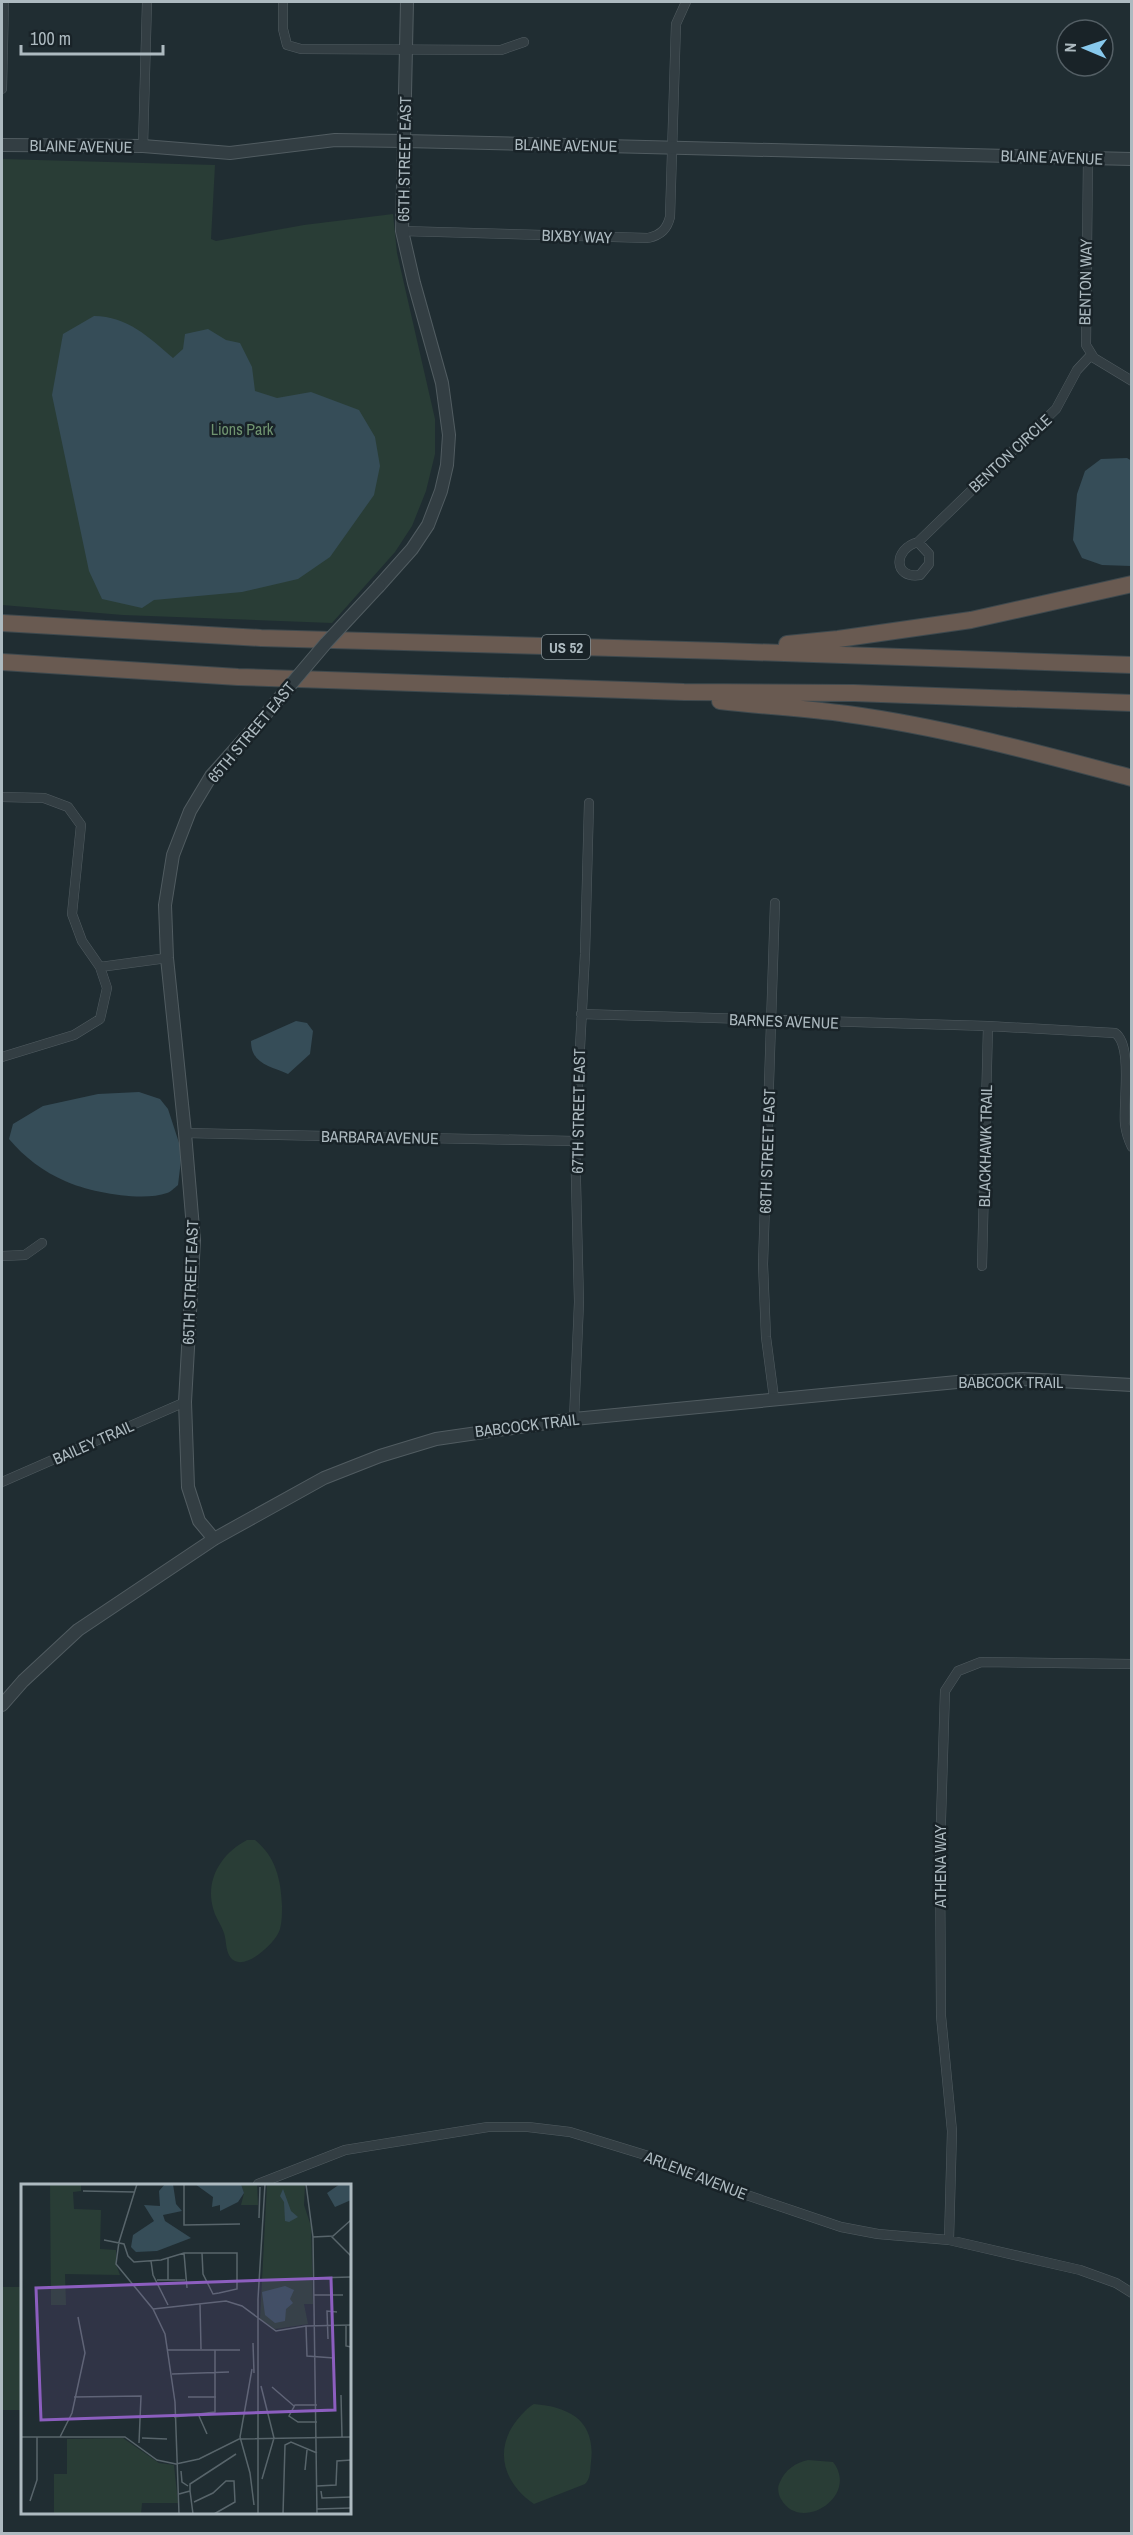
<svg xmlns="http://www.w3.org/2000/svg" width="1133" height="2535" font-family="'Archivo Narrow',sans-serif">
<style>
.green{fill:#293d36}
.water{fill:#364d58}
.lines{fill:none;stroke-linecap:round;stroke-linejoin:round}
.minor-casing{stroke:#515c61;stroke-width:10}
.tertiary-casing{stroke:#515c61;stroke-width:14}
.motorway-casing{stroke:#3e494e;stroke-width:18}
.minor{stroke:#333e43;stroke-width:9}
.tertiary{stroke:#333e43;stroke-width:12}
.motorway{stroke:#695a51;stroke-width:16}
.tertiary-bridge-casing{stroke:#515c61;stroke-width:14;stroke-linecap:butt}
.tertiary-bridge{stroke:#333e43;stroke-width:12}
.labels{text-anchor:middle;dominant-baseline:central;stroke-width:5;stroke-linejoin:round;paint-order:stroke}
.shield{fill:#192328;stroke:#818d92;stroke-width:1.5}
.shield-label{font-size:15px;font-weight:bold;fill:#adbac0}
.street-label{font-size:16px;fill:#adbac0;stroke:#192328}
.park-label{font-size:16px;fill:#709470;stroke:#192328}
.inset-road{fill:none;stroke:#58656b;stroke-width:1.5}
.view{fill:#8c5ebf;fill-opacity:0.15;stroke:#8c5ebf;stroke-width:3}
.inset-edge{fill:none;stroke:#adbac0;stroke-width:3}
</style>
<rect width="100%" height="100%" fill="#202d32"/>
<path class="green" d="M2 159 215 165 211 239 216 241 304 225 393 214 397 253 435 419V454L426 491 412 526 395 552 332 623 123 615 2 605Z
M247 1840H255C276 1857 281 1880 282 1906 282 1913 282 1922 280 1929 277 1941 249 1968 235 1961 225 1956 227 1942 224 1933 221 1924 215 1917 213 1908 205 1879 222 1853 247 1840Z
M2 2287H22V2410H2Z
M534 2404C570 2407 596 2421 591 2462 590 2470 591 2478 585 2484L534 2504C504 2484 493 2450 517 2420 523 2413 527 2408 534 2404Z
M808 2460 833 2462C860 2496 800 2534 781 2499 778 2494 777 2487 780 2482 785 2470 795 2463 808 2460Z"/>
<path class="water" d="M94 316C127 316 150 338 173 358L183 349 185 334 208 329 226 340 240 343 252 367 255 391 277 398 311 392 359 410 375 437 380 466 374 495 330 557 298 579 242 592 154 600 142 608 102 599 89 571 52 395 63 334Z
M1127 458 1132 461 1131 566 1102 565 1082 558 1073 540 1077 494 1085 471 1101 459Z
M296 1021 307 1023 313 1031 310 1054 288 1074C270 1066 251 1064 251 1041Z
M139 1092 160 1099 168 1109 182 1152 178 1185C174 1188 171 1192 167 1193 142 1202 89 1192 65 1181 44 1172 24 1157 9 1139L13 1124 43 1106 98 1094Z"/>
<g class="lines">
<defs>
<path id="minor" d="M283 2V29L287 45 301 49 501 50 524 42
M2 89 4 2
M143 146 147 2
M1088 158 1086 345 1094 358 1132 381
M402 231 648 238C661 235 667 229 670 217L676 24 686 2
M918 542 1056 409 1077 370 1091 355
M918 542 929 554V564L920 575C893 579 893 549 918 542Z
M2 797 44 798 68 807 81 825 72 914 82 941 100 967 107 988 100 1019 74 1035 2 1057
M100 967 167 958
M581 1014 988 1026 1115 1033C1133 1045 1123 1103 1125 1124 1126 1132 1128 1139 1132 1147
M185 1133 575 1141
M2 1256 25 1255 42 1243
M982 1266 988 1026
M774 1398 766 1337 763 1264 775 903
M574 1419 579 1302 575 1141 585 954 589 803
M2 1482 185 1402
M258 2184 345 2150 488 2127H528L570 2132 655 2158 729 2189 841 2227 878 2234 949 2240 1080 2270 1116 2283 1132 2293
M949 2240 952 2131 941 2016 940 1852 945 1691 958 1671 981 1662 1132 1664"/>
<path id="tertiary" d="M2 145 143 146 230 153 335 140 405 141 1132 159
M379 586 412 549 428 525 441 491 447 465 449 435 442 383 414 283 402 231 407 2
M214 1539 199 1521 188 1487 185 1402 194 1240 185 1133 167 958 165 905 173 855 190 811 211 776 253 729
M2 1705 23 1681 78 1630 214 1539 324 1478 380 1456 436 1439 574 1419 957 1382 1023 1379 1132 1385"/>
<path id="motorway" d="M2 623 261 638 722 651 1132 665
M787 644 838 639 971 620 1132 584
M2 662 238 677 684 692 854 693 1132 703
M720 701C762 706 805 708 847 714 943 727 1038 753 1132 778"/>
</defs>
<use href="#minor" class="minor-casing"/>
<use href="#tertiary" class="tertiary-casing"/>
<use href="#motorway" class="motorway-casing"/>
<use href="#minor" class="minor"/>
<use href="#tertiary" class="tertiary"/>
<use href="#motorway" class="motorway"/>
<defs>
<path id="tertiary-bridge" d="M253 729 326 643 379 586"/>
</defs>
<use href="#tertiary-bridge" class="tertiary-bridge-casing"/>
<use href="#tertiary-bridge" class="tertiary-bridge"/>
</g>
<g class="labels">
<rect class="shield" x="542" y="635" width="48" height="24" rx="4.5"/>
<g class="shield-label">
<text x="566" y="647">US 52</text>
</g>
<g class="street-label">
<text transform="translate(566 145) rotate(1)">BLAINE AVENUE</text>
<text transform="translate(81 146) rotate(1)">BLAINE AVENUE</text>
<text transform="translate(1052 157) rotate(2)">BLAINE AVENUE</text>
<text transform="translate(404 159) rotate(-89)">65TH STREET EAST</text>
<text transform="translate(577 236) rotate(2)">BIXBY WAY</text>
<text transform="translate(1085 282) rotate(-89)">BENTON WAY</text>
<text transform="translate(1010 453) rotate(-43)">BENTON CIRCLE</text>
<text transform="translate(251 732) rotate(-50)">65TH STREET EAST</text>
<text transform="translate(784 1021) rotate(2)">BARNES AVENUE</text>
<text transform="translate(578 1111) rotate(-89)">67TH STREET EAST</text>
<text transform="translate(380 1137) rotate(1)">BARBARA AVENUE</text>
<text transform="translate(985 1146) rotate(-89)">BLACKHAWK TRAIL</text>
<text transform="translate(767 1151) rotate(-88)">68TH STREET EAST</text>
<text transform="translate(190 1282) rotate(-88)">65TH STREET EAST</text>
<text x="1011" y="1382">BABCOCK TRAIL</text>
<text transform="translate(527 1425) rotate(-7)">BABCOCK TRAIL</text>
<text transform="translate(93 1442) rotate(-24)">BAILEY TRAIL</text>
<text transform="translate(940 1866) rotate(-90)">ATHENA WAY</text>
<text transform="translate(696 2175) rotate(21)">ARLENE AVENUE</text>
</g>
<g class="park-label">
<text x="242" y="429">Lions Park</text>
</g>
</g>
<g transform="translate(21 2184)">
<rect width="330" height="330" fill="#202d32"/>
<path d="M29 0H60V7L52 8 53 25 80 26 79 65 95 66V80L99 91 44 90 45 121H30ZM220 0H236L237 21H220L223 9ZM246 0H284L283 21 290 42 292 120H283L287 140 254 145 239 135ZM102 254 138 279 153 281 157 319H121L120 330H33V290H46V255Z" fill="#293d36"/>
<path d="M144 0H152L155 20 161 27 142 31 144 37 170 54 136 67 115 68 110 63 112 51 133 37 123 21 139 22 138 7ZM174 0H220L223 9 217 18 199 27V21L191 23 192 13ZM319 0H330V16L314 23 306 9ZM262 5 270 27 277 33 268 38 264 37 263 18 259 12ZM264 102 273 106 269 115 272 119 265 125 264 137 254 139 244 131 241 108Z" fill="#364d58"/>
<path class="inset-road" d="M116 0 98 58 95 80 132 125 144 150 154 218 158 330M163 0V41L219 40M285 0 292 53 296 330M62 7 113 8M238 34 239 3M310 52 330 72M292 53 312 52 330 36M83 56 103 60 107 72 113 78 140 76 163 69H216V105L198 109M163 69 166 104M181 69 182 90 192 110 198 109M130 77 132 91 147 121M293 94 330 93M136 96H164M147 96V74M293 111H322M179 120 180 165M132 125 205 117 221 122 255 147 285 142 330 141M325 141V162L330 163M285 142 286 172 313 174M307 155 306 127 316 128M232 159 233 189M147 166H219M231 185 219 253 229 289 233 321M151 190 208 188M240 202 253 254 241 295M251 203 273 222M320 211 321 253M53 213 120 212 118 259M167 213H195M296 221H274L268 232 277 238H296M178 232 186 250M153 233 194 228V166M0 253H104L136 276 155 280 178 275 218 255 330 253M39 253 51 229 64 169 57 133M121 254 146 255M284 286 286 266M160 287 161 298 167 302M296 302 315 301 316 277 330 276M169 307V300L215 270M300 307 301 314 330 313M158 310 169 307 172 330M9 317 16 296V253M173 318 192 309 205 297H213L214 318 193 330M296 325 330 324M237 330V115L244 0M262 330 264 261 270 258 296 269"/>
<path class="view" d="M310 94 314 226 20 236 15 104Z"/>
<rect width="330" height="330" class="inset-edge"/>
</g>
<rect width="1133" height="2535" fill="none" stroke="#adbac0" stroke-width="6"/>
<g transform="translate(1085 48) rotate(272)"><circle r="28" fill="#192328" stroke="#545f65" stroke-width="1.5"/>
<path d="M0-4.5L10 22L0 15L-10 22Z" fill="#87c8ec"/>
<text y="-9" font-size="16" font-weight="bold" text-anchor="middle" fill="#adbac0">N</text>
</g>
<path d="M21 45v9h142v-9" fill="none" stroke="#adbac0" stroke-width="3"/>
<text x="30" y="45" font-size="18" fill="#adbac0" stroke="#192328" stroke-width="4.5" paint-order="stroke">100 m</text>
</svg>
